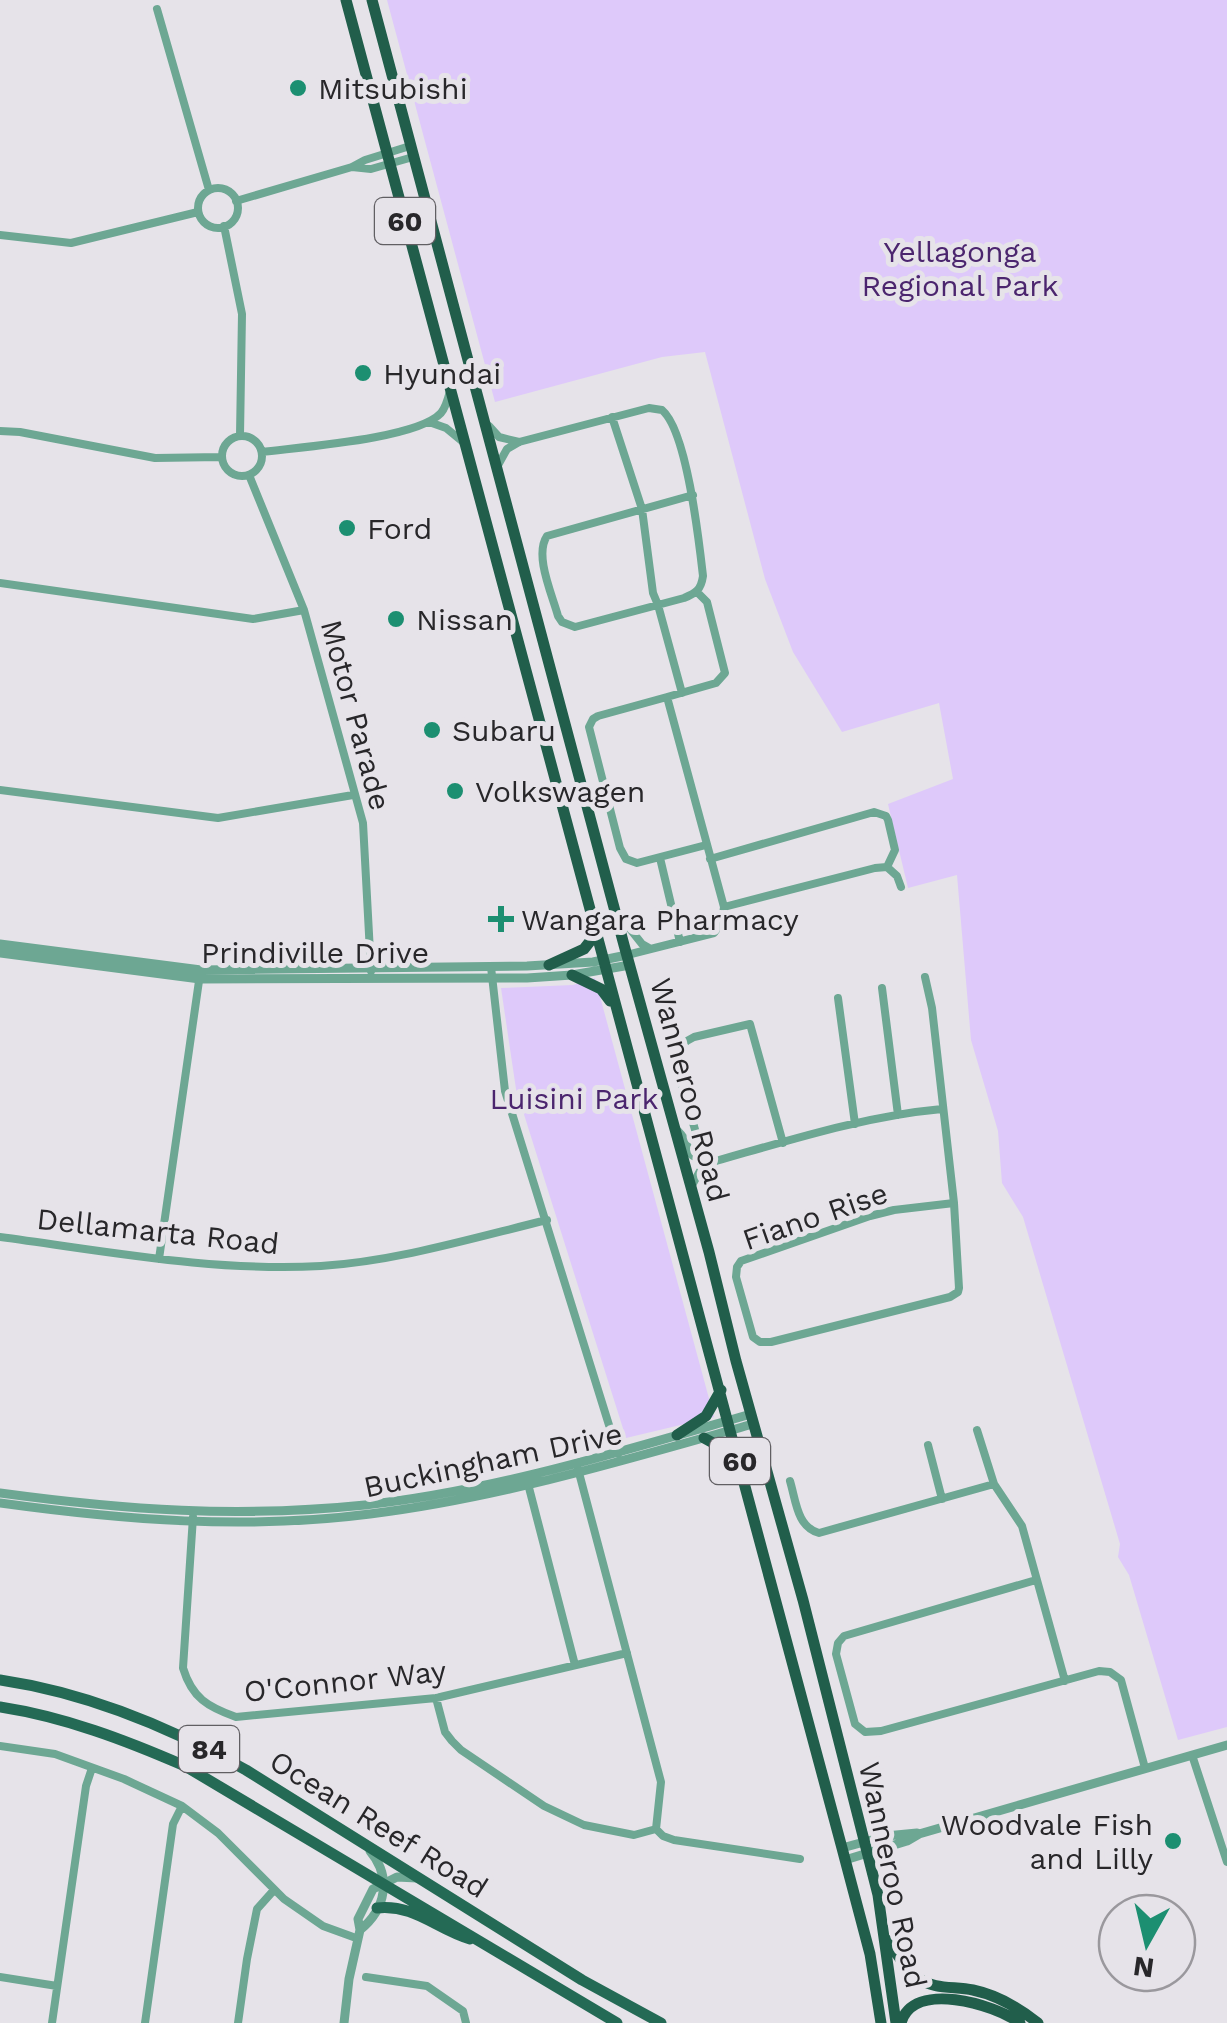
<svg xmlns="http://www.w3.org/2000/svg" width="1227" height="2023" font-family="'Work Sans',sans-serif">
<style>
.green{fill:#dec9fa}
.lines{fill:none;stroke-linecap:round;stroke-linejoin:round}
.minor{stroke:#6da793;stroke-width:8}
.tertiary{stroke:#6da793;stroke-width:9}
.primary{stroke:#246a55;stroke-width:11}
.trunk{stroke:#215e4b;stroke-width:11}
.poi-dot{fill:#1c8f71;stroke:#e6e3e9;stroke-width:4}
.labels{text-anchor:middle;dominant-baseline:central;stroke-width:10;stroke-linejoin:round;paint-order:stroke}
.shield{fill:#e6e3e9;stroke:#615f63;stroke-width:2.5}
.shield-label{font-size:28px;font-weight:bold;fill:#28272a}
.poi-label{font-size:30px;fill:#28272a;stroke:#e6e3e9;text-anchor:start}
.park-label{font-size:30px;fill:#4b256e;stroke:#e6e3e9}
.street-label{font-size:30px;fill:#28272a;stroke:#e6e3e9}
</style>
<rect width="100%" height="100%" fill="#e6e3e9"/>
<path class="green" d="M387 0H1227V1727L1178 1740 1129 1575 1118 1557 1120 1544 1023 1217 1002 1183 998 1131 971 1040 957 875 908 888 888 804 953 779 939 703 842 732 793 652 765 579 705 352 662 357 495 402Z
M595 978 714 1417 626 1438 516 1089 501 988 573 985Z"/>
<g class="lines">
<path class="minor" d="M157 9 209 190
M352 167 371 169 413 157
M198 208a20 20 0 1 1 40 0a20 20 0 1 1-40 0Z
M236 201 352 167 365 160 410 146
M224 226 242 314 240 435
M0 235 71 243 198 212
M612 417 642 509 653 593 658 605 682 693
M429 422 446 428 463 442
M489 426 499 437 519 442
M0 431 20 432 155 458 221 457
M222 456a20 20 0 1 1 40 0a20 20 0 1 1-40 0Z
M262 452C300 447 417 439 441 413 446 407 448 399 450 391
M497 467 507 449 519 442 649 408 662 410C687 431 699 541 703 576 701 590 696 593 684 598L575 627 562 622 558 616C552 594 534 555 547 536L693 495
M249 475 304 610 363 823 371 971
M0 583 253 619 304 610
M667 697 598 716 593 719 589 727 620 848 626 859 637 863 706 845
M0 790 218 818 353 795
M660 858 680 942
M710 859 874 812 886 816 888 820 895 850 887 867
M724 907 875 868 887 867 897 876 901 887
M619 915 642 944 649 948
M627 955 714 933 722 922 724 907 667 697 716 683 725 673 707 602 697 592
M491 967 505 1091 618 1454
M925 977 932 1008 954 1203 959 1288 958 1292 950 1297 771 1342H760L753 1337 736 1277 737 1267 741 1261 870 1216 894 1210 954 1203
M882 988 898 1115
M838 998 855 1124
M678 1131C699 1151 674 1156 716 1161
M696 1133C692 1118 674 1067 677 1054 680 1045 686 1041 694 1037L750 1024 783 1143
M691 1187 700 1171 716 1161C790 1140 865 1116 942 1109
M0 1237C106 1251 214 1272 321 1266 397 1261 473 1238 547 1220
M159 1259 200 974
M977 1430 994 1484 1022 1526 1065 1681
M928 1445 942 1499
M578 1469 661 1782 656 1829
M527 1480 575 1665
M790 1481C796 1501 797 1527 819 1533L994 1484
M193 1517 183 1668C192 1698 208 1707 236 1717L436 1698 627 1653
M1036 1580 844 1636 838 1643 836 1654 855 1724 865 1732 881 1731 1099 1671 1110 1672 1121 1680 1145 1768
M436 1698 445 1732 452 1741 461 1750 544 1806 584 1825 634 1835 656 1829 663 1836 674 1840 800 1859
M0 1746 55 1754 124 1779 182 1806 218 1833 284 1899 323 1926 356 1938
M1192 1755 1227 1862
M0 1977 57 1986
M366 1977 427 1986 463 2011 466 2023
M52 2023 86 1786 92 1768
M145 2023 173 1824 182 1806
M238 2023 247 1959 257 1909 274 1890"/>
<path class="tertiary" d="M0 944 201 970 527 966 593 962 627 955
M0 953 200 979 527 978 572 975 630 965
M0 1493C125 1510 238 1518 365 1505 494 1491 626 1450 751 1414
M0 1503C123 1520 246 1530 370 1514 500 1498 628 1459 753 1424
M842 1848 886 1836 917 1833
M845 1860 907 1841 919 1834 1227 1745
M360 1930C386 1909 392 1877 370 1851
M344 2023 349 1979 360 1930 358 1919 373 1889 397 1877 417 1878"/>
<path class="primary" d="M0 1680C88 1693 170 1727 246 1770L582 1980 661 2023
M0 1707C65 1717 125 1740 185 1766L617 2023
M377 1908C415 1904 436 1929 470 1939"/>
<path class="trunk" d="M346 0 842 1848 870 1954 881 2023
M372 0 624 945 709 1252 736 1361 803 1600 878 1895 896 2023
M549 965 584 949 595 935
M572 975 601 989 610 1001
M677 1435 706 1416 721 1390
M704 1438 726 1450 739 1464
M887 1940C897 1953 905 1969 918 1978 935 1990 954 1986 973 1990 997 1995 1019 2008 1038 2023
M901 2023C913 1980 994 2004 1020 2023"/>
</g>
<g class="poi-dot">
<circle cx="298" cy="88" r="10"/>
<circle cx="363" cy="373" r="10"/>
<circle cx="347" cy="528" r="10"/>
<circle cx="396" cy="619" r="10"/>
<circle cx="432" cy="730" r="10"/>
<circle cx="455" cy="791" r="10"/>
<path d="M496 904h10v10h10v10h-10v10h-10v-10h-10v-10h10z"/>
<circle cx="1173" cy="1841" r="10"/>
</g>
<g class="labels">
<g class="shield">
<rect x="375" y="198" width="60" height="46" rx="8"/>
<rect x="710" y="1438" width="60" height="46" rx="8"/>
<rect x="179" y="1726" width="60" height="46" rx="8"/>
</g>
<g class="shield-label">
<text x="405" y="221">60</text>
<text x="740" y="1461">60</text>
<text x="209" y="1749">84</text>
</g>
<g class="poi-label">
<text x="318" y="88">Mitsubishi</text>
<text x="383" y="373">Hyundai</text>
<text x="367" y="528">Ford</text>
<text x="416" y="619">Nissan</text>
<text x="452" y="730">Subaru</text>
<text x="475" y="791">Volkswagen</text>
<text x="521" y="919">Wangara Pharmacy</text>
<text x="1153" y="1824" text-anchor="end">Woodvale Fish<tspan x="1153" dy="34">and Lilly</tspan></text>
</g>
<g class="park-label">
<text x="960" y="251">Yellagonga<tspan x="960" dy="34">Regional Park</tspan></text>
<text x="574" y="1098">Luisini Park</text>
</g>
<g class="street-label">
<text transform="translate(356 715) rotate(75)">Motor Parade</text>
<text x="315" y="952">Prindiville Drive</text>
<text transform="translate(690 1090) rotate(75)">Wanneroo Road</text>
<text transform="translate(815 1216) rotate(-19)">Fiano Rise</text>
<text transform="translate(158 1231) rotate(6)">Dellamarta Road</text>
<text transform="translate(493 1460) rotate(-12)">Buckingham Drive</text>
<text transform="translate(345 1681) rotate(-6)">O'Connor Way</text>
<text transform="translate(379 1824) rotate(32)">Ocean Reef Road</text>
<text transform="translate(893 1875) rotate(78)">Wanneroo Road</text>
</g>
</g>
<g transform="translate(1147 1943) rotate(188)"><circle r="48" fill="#e6e3e9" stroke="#9a989d" stroke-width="2.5"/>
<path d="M0-8L18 38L0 25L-18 38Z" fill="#1c8f71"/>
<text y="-15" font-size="28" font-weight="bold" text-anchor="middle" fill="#28272a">N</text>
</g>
</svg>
